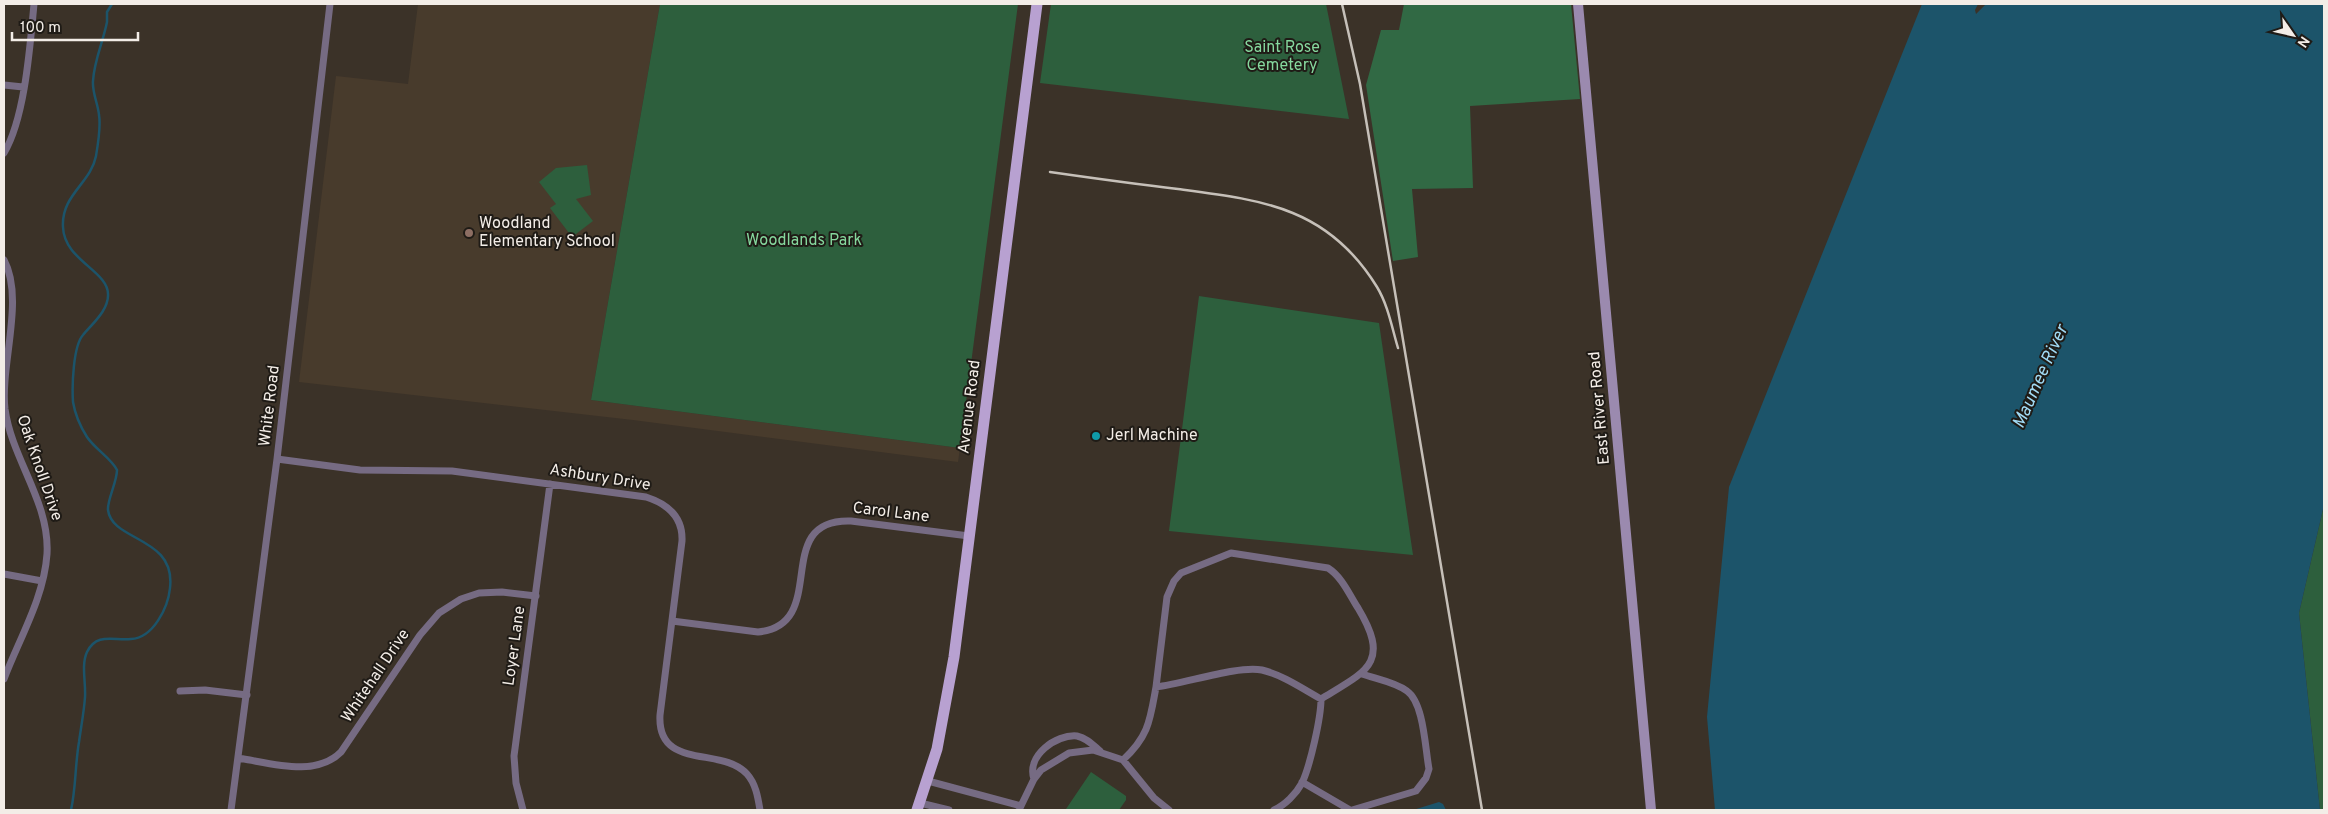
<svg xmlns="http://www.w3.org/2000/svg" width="2328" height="814" font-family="Overpass,sans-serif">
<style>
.built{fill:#483b2c}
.green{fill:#2d5f3d}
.forest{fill:#316944}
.water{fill:#1c546a}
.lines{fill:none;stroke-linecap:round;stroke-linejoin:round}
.stream{stroke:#1c546a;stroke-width:2.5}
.street{stroke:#766b83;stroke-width:7}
.secondary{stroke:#9b8aaf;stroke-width:10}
.primary{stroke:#b8a1d1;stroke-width:11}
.rail{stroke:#c6c0b9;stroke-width:2.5}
.education-dot{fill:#8d6e63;stroke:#1f1b16;stroke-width:2}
.culture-dot{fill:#0f9aa8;stroke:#1f1b16;stroke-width:2}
.labels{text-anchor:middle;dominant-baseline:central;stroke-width:4;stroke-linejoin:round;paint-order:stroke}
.park-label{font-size:16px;fill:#86d89e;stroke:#1f1b16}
.poi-label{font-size:16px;fill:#f3ede7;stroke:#1f1b16;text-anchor:start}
.street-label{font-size:16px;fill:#f3ede7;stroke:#1f1b16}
.water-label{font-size:18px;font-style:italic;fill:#a1daf4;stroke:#1f1b16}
</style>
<rect width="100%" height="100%" fill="#3b3228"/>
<path class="built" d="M418 4H660L591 400 960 448 958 462 633 420 299 382 336 76 408 84Z"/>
<path class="green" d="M660 4H1018L960 448 591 400Z
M1051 4H1326L1349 119 1040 83Z
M587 165 591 195 576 199 593 221 572 237 550 208 556 204 539 182 556 168Z
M1199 296 1379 323 1413 555 1169 531Z
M2324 505V810H2320L2299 613Z
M1091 772 1126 796V800L1119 810 1066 809Z"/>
<path class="forest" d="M1404 4H1571L1580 99 1470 106 1473 188 1412 189 1418 257 1393 261 1366 85 1381 30H1399Z"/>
<path class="water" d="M1922 4H1978L1975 10 1976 14 1986 4H2324V505L2299 613 2320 810H1715L1707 717 1729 487Z
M1439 802 1443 804 1446 810H1413Z"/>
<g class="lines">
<path class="stream" d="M71 810C76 788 75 765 79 742 81 727 84 712 85 697 86 683 81 665 87 652 97 632 114 641 131 639 153 638 168 608 170 588 176 536 112 542 108 510 107 500 117 482 117 470 112 459 95 449 87 437 80 426 75 414 73 402 72 386 73 346 83 335 92 324 109 310 108 294 108 271 64 260 63 227 61 195 91 183 96 156 98 144 101 127 99 115 98 104 92 92 93 81 94 61 103 42 107 22V12L112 4"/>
<path class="street" d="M4 85 23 87
M4 153C25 118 30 46 34 4
M4 260C25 299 0 365 5 409 12 460 50 502 47 554 44 598 19 639 4 679
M277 459 360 470 452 471 646 497C668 504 683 517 682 541L660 715C657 771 722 746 747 774 756 784 758 798 760 810
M4 574 42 581
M672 621 758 632C832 625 769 518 851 521L969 536
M1156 687 1167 597 1174 581 1181 573 1231 553 1328 568C1342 577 1349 594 1358 608 1391 663 1367 671 1321 699
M180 691 205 690 247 695
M238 758C271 763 315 778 341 752L420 635 439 613 461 599 479 593 502 592 536 596
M1123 760C1149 736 1150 720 1156 687 1184 684 1238 665 1262 670 1283 675 1303 689 1321 699 1321 718 1310 766 1302 783 1296 794 1285 805 1274 810
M1034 779C1026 756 1056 734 1077 736 1087 738 1093 745 1100 751
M928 781 1021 806
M1302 782 1350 810
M920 803 949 810
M231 810 277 459 330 4
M523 810 516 783 514 756 550 484
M1019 810 1034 779 1041 770 1069 753 1093 750 1123 760 1154 798 1169 810
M1352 810 1416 791 1426 778 1429 769C1425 748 1424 703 1407 691 1395 682 1376 679 1362 674"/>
<path class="secondary" d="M1578 4 1651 810"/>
<path class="primary" d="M917 810 937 749 954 657 1037 4"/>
<path class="rail" d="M1342 4 1360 84 1482 810
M1050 172C1092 178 1135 184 1178 189 1262 200 1328 207 1377 287 1388 305 1392 328 1398 348"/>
</g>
<circle class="education-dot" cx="469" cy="233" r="5"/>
<circle class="culture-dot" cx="1096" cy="436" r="5"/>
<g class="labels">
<g class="park-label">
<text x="1282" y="48">Saint Rose<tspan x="1282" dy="18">Cemetery</tspan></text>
<text x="804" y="241">Woodlands Park</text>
</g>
<g class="poi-label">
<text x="479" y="224">Woodland<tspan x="479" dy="18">Elementary School</tspan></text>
<text x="1106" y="436">Jerl Machine</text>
</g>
<g class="street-label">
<text transform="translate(270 406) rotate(-83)">White Road</text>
<text transform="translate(970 407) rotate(-83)">Avenue Road</text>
<text transform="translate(1600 408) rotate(-95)">East River Road</text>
<text transform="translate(39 468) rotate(71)">Oak Knoll Drive</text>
<text transform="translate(600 478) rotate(9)">Ashbury Drive</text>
<text transform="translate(891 513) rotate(7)">Carol Lane</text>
<text transform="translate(515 646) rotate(-82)">Loyer Lane</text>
<text transform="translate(376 676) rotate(-56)">Whitehall Drive</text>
</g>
<g class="water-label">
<text transform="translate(2041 377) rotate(-66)">Maumee River</text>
</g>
</g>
<rect width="2328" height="814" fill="none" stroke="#f3ede7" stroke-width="10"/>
<g transform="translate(2293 35) rotate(124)" stroke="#1f1b16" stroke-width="4" paint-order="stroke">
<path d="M0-4L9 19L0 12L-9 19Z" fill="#f3ede7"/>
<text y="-8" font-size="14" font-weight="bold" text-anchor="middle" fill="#f3ede7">N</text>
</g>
<path d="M12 32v8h126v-8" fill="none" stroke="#f3ede7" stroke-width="2.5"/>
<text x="20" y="32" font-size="15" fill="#f3ede7" stroke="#1f1b16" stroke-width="4" paint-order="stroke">100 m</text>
</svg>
